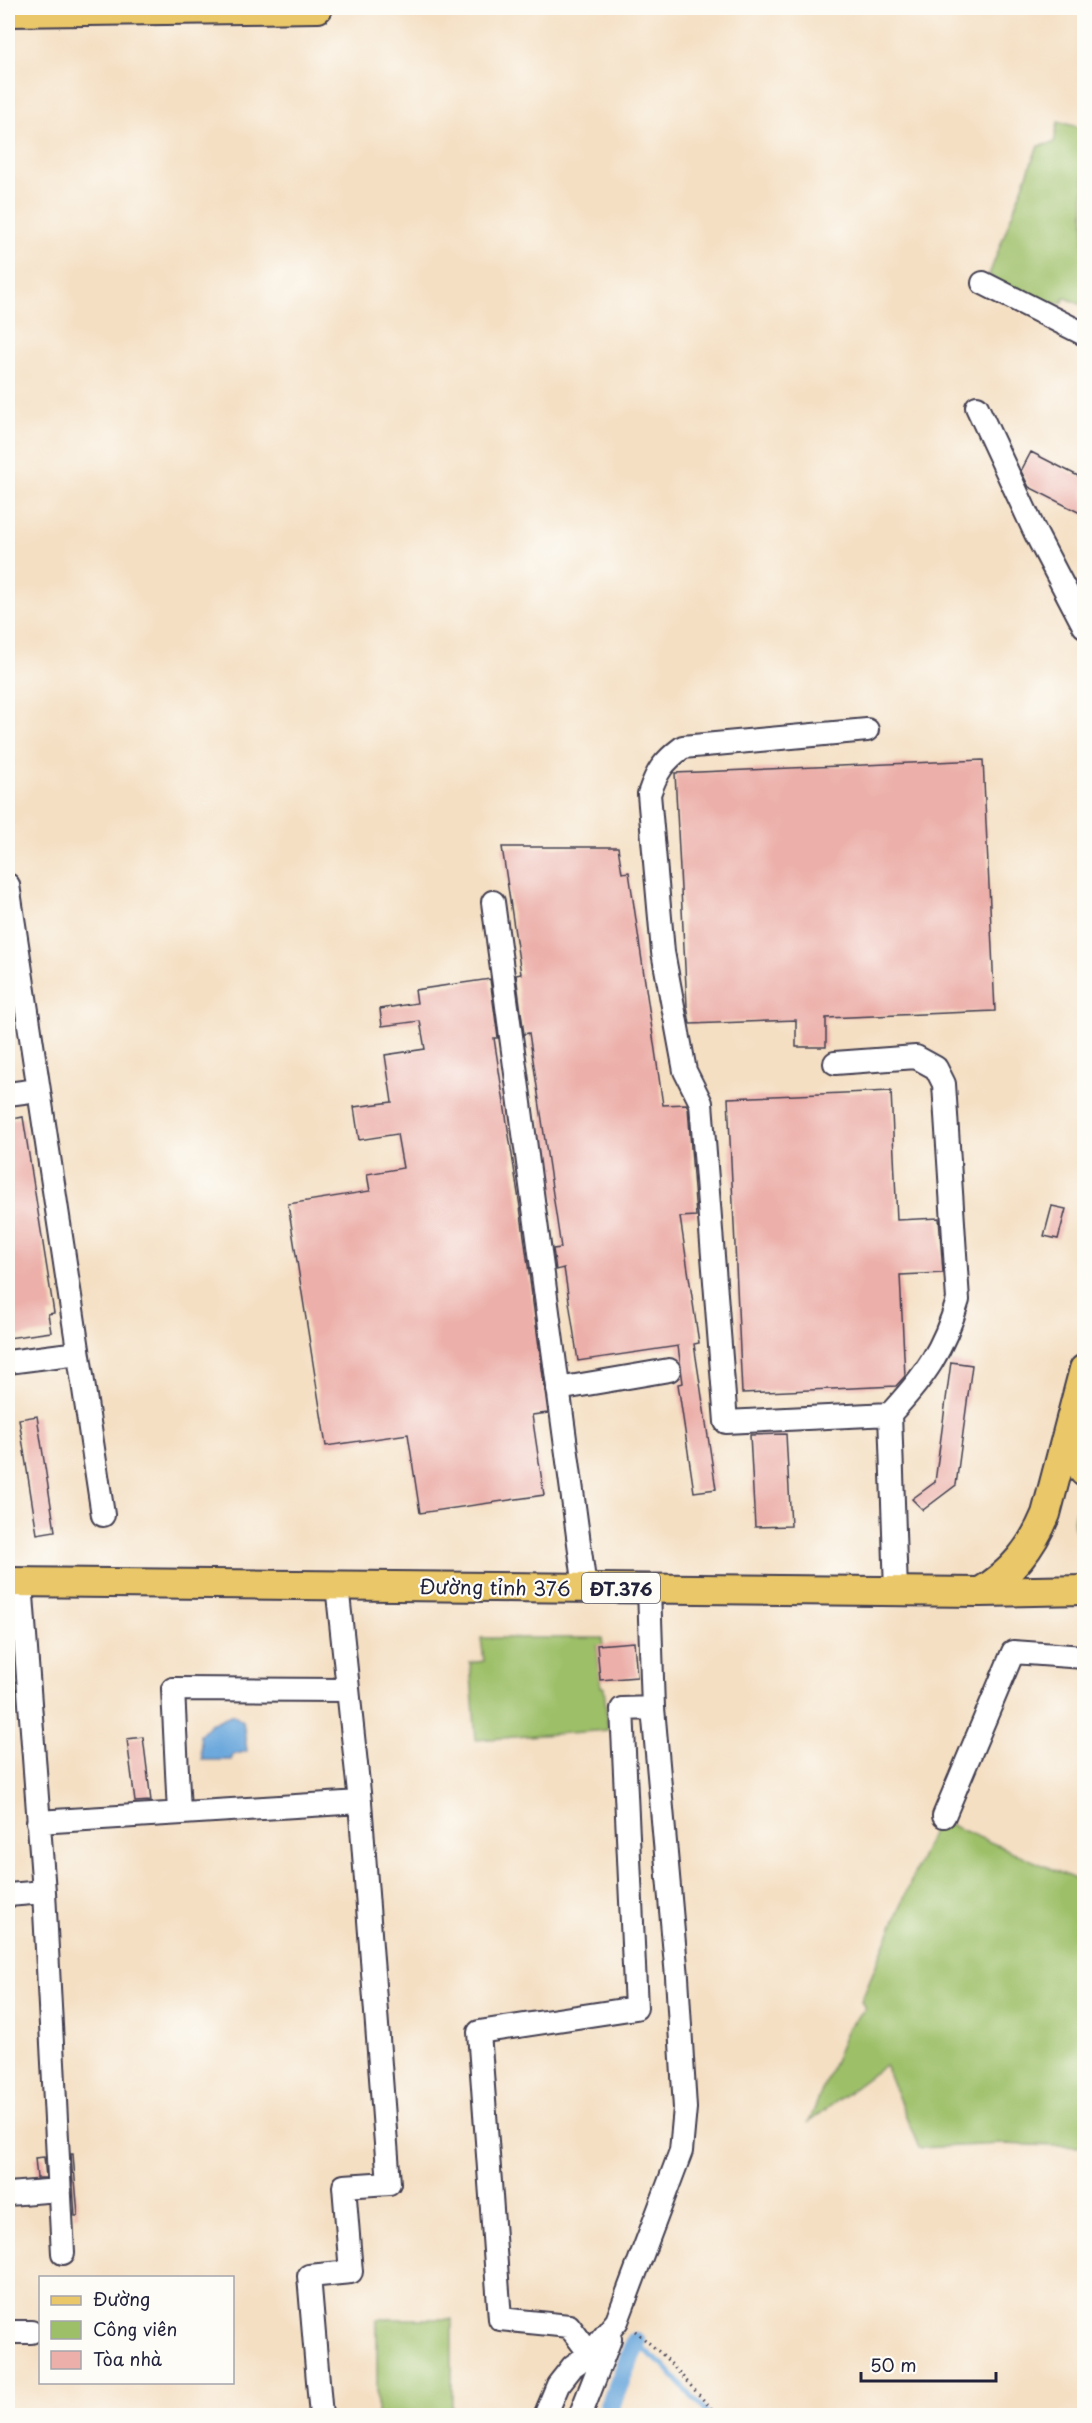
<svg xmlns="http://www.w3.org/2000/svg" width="1092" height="2423" font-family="'Playpen Sans',sans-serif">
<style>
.green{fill:#9dbf68;stroke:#607052;stroke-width:1.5}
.water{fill:#6ba7dc;stroke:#46648c;stroke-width:1.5}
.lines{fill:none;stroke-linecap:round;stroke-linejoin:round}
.stream{stroke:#6ba7dc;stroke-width:5}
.canal{stroke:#6ba7dc;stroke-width:20}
.building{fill:#ecafa9}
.minor-casing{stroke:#423e4f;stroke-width:26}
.major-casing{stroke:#423e4f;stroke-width:32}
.path{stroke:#423e4f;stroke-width:3;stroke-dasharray:1.5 4.5;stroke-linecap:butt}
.minor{stroke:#fff;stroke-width:22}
.major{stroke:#eac769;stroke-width:28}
.labels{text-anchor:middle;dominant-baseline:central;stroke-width:4.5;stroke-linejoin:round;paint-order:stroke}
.shield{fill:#fdfcf7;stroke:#646373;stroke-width:1.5}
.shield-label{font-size:18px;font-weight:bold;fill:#22223b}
.street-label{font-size:20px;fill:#22223b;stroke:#fdfcf7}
</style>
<rect width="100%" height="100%" fill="#fdfcf7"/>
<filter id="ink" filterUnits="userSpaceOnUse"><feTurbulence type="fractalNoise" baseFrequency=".0167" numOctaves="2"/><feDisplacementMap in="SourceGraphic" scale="12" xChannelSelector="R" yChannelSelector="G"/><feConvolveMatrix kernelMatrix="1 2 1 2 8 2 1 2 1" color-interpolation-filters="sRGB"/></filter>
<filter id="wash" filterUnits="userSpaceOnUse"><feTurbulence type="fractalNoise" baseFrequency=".008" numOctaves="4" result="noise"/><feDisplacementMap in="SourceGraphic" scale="24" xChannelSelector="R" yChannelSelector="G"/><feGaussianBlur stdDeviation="1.35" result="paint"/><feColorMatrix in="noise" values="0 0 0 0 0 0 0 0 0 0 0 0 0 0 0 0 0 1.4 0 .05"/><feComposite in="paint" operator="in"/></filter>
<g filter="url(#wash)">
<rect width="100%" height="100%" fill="#f4dfc3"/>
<path class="green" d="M1058 122 1084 128V306L1064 297 1063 302 1049 304 1042 313 989 275 1038 146 1054 143Z
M1082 1502 1084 1508V1545C1073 1531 1068 1516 1082 1502Z
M481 1638H602L603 1645 597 1646 601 1687H604L608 1730 476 1740 470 1663 484 1661Z
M937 1819 1084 1883V2147L1002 2144 919 2148 885 2065 809 2122 848 2027 865 2009 861 2001Z
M377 2319H452V2415H377Z"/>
<path class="water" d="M233 1714 243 1721 247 1751 233 1755 231 1760H202L200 1735 210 1724Z"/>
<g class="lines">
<path class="stream" d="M630 2337 668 2370 709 2416"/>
<path class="canal" d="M606 2416 636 2342"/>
</g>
<g id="blocks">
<path class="building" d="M1031 452 1084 479V515L1029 487 1021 471Z
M983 760 995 1011 826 1018V1047H796V1020L690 1024 687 1006 675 773Z
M502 847H618L622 873 629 872 663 1105 686 1104 688 1107 696 1216 680 1217 699 1343 694 1344 716 1489 694 1492 678 1384 683 1383 678 1346 578 1361 564 1268 556 1270 553 1249 561 1248 529 1033 524 1034 516 975 521 974Z
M490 979 498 1038H494L520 1207 548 1413 532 1415 544 1495 420 1513 408 1434 326 1446 288 1204 370 1191 367 1174 403 1168 397 1134 359 1140 354 1107 392 1102 385 1055 425 1049 420 1021 382 1026 380 1009 417 1003 415 990Z
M891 1091 897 1220 939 1218 943 1273 900 1275 905 1376 896 1386 742 1393 728 1098Z
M23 1117 54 1313 48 1314 51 1332 8 1338V1120Z
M1052 1206 1066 1209 1058 1239 1044 1236Z
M951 1362 972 1365 956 1485 923 1510 912 1499 935 1482Z
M37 1416 55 1531 37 1534 19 1419Z
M786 1434 791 1526 755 1527 750 1435Z
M634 1642 637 1677 600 1680 597 1645Z
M143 1737 151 1801 135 1802 127 1739Z
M71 2154H73L78 2216H75Z
M44 2157 46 2178H37L35 2158Z"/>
</g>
</g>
<g filter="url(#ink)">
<use href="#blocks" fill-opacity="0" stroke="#423e4f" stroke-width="1.5"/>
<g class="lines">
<defs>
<path id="minor" d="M983 283 1084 334
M977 407 1036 534 1084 626
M867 730 683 747C663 762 657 771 649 794L663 952 685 1071 701 1103 726 1422 890 1414
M8 885 103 1515
M493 902 585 1588
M835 1063 916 1057 936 1068 944 1084 958 1300C943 1351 925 1376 890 1414L896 1591
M8 1094 38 1090
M8 1362 78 1353
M558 1389 669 1370
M21 1582 44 1892 63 2253
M179 1813 173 1689 348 1690
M944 1816 1013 1652 1084 1657
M38 1822 360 1802
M8 1895 44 1892
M8 2194 59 2190
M8 2332H31
M590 2354 569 2326 500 2319 479 2032 636 2008 622 1709 653 1708
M321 2416 309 2276 351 2272 344 2186 389 2183 360 1802 337 1585
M545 2416 558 2385 573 2366 590 2354 617 2321 681 2151 685 2108 677 1977 653 1708 649 1589
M580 2416 610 2339"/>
<path id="major" d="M8 12 318 8
M1073 1421 1084 1472
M8 1582 980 1592C1012 1573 1032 1548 1046 1514L1084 1369
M980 1592 1084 1590"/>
</defs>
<use href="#minor" class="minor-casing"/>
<use href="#major" class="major-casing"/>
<path class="path" d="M635 2331 664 2356 718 2416"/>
<use href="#minor" class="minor"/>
<use href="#major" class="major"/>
</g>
</g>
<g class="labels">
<rect class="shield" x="582" y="1573" width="78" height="30" rx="4.5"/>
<g class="shield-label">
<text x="621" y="1588">ĐT.376</text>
</g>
<g class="street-label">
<text transform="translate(495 1587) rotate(1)">Đường tỉnh 376</text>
</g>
</g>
<rect width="1092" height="2423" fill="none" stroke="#fdfcf7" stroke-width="30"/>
<rect x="39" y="2276" width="195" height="108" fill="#fdfcf7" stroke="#a5a5ac" stroke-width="1.5"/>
<rect x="51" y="2296" width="30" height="9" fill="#eac769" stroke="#a5a5ac" stroke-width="1.5"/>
<text x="93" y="2306" font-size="18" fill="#22223b">Đường</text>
<rect x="51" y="2321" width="30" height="18" fill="#9dbf68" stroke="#a5a5ac" stroke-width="1.5"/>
<text x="93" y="2336" font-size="18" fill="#22223b">Công viên</text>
<rect x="51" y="2351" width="30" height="18" fill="#ecafa9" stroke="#a5a5ac" stroke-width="1.5"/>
<text x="93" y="2366" font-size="18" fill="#22223b">Tòa nhà</text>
<path d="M861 2372v9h135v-9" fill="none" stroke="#22223b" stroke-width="3"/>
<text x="870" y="2372" font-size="18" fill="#22223b" stroke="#fdfcf7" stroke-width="4.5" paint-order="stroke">50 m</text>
</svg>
